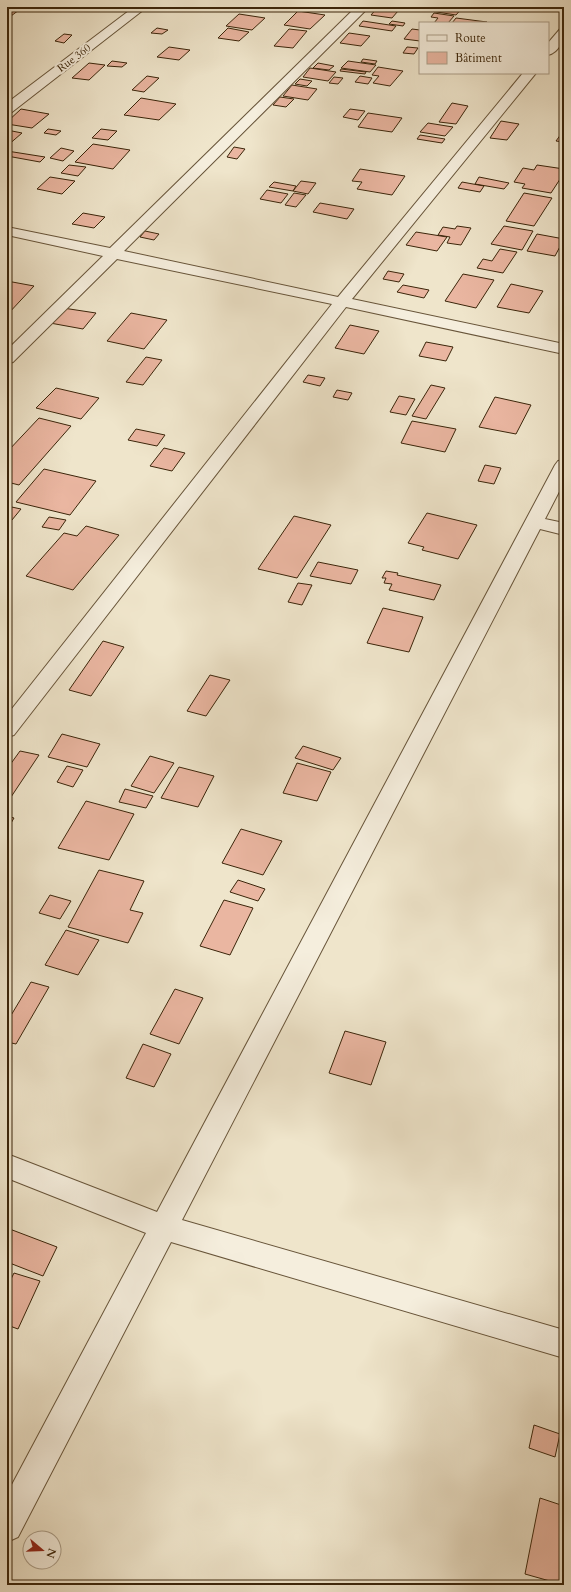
<svg xmlns="http://www.w3.org/2000/svg" width="571" height="1592" font-family="Cardo,serif">
<style>
.building{fill:#eab6a1;stroke:#3b250a}
.lines{fill:none;stroke-linecap:round;stroke-linejoin:round}
.street-casing{stroke:#68553a;stroke-width:2}
.street{fill:#f5eedd;fill-rule:evenodd}
.labels{text-anchor:middle;dominant-baseline:central;stroke-width:4;stroke-linejoin:round;paint-order:stroke}
.far-street-label{font-size:11px;fill:#3b250a;stroke:#f5eedd}
</style>
<rect width="100%" height="100%" fill="#efe5cb"/>
<filter id="stains"><feTurbulence type="fractalNoise" baseFrequency=".005" numOctaves="4"/><feColorMatrix values="0 0 0 0 .2 0 0 0 0 .09 0 0 0 0 .02 0 0 0 .5 -.17"/></filter>
<radialGradient id="worn" r=".72"><stop offset=".6" stop-color="#630" stop-opacity="0"/><stop offset="1" stop-color="#630" stop-opacity=".3"/></radialGradient>
<path class="building" d="M7 7H23L7 19Z
M217 7H241L238 11Z
M378 7H390L388 9 398 11 392 18 371 15Z
M426 7H463L456 15 424 10Z
M298 11 325 15 310 29 284 25Z
M434 13 454 16 448 23H434L438 18 431 17Z
M239 14 265 18 252 30 226 26Z
M456 18 487 22 452 23Z
M363 21 396 26 392 31 359 26Z
M392 21 405 23 403 26 389 24Z
M157 28 168 30 162 34 151 33Z
M228 28 249 32 239 41 218 38Z
M289 29 307 31 293 48 274 46Z
M412 29 420 30V41L404 39Z
M349 33 370 36 361 46 340 43Z
M64 34 72 35 64 43 55 41Z
M169 47 190 50 179 60 157 57Z
M407 47 418 48 414 54 403 53Z
M363 59 377 61 375 64 361 62Z
M112 61 127 63 122 67 107 66Z
M348 61 376 65 370 72 341 68Z
M89 63 105 65 89 80 72 78Z
M318 63 334 66 329 70 313 68Z
M378 67 403 71 390 86 373 83 379 76 372 75Z
M310 68 336 72 328 81 303 77Z
M341 69 366 72 365 74 340 71Z
M147 76 159 78 144 92 132 90Z
M360 76 372 78 368 84 355 82Z
M334 77 343 78 338 84 329 83Z
M300 79 312 81 307 86 295 84Z
M292 85 317 89 308 100 283 96Z
M280 97 294 99 286 107 273 105Z
M141 98 176 104 159 120 124 115Z
M452 103 468 106 456 124 439 122Z
M21 109 49 114 32 128 7 124V122Z
M350 109 365 111 358 120 343 117Z
M368 113 402 118 392 132 358 127Z
M501 121 519 124 507 140 490 138Z
M428 123 453 127 445 136 420 132Z
M48 129 61 131 56 135 44 133Z
M101 129 117 131 108 140 92 138Z
M7 130 22 133 7 146Z
M564 130V142L556 141Z
M420 135 445 139 442 143 417 139Z
M93 144 130 150 113 169 75 162Z
M234 147 245 149 237 159 227 157Z
M61 148 74 151 63 161 50 158Z
M7 151 45 157 40 162 7 156Z
M69 165 86 167 78 176 61 173Z
M537 165 564 169V173L551 193 522 188 525 184 514 182 523 168 534 170Z
M360 169 405 176 392 195 357 189 362 182 352 181Z
M50 177 75 181 62 194 37 189Z
M479 177 509 183 504 189 475 184Z
M301 181 316 183 308 194 293 191Z
M274 182 296 186 293 191 269 187Z
M462 182 484 186 480 192 458 188Z
M267 190 288 194 281 203 260 199Z
M294 193 306 195 296 207 285 205Z
M524 193 552 198 534 226 506 221Z
M320 203 354 209 347 219 313 212Z
M83 213 105 217 94 228 72 224Z
M457 226 471 228 461 245 447 243 450 237 438 235 443 227 455 229Z
M504 226 533 231 522 250 491 244Z
M145 231 159 234 154 240 140 237Z
M416 232 447 237 437 251 406 245Z
M537 234 564 239 555 256 527 251Z
M500 249 517 252 503 273 477 268 483 259 492 261Z
M388 271 404 274 399 282 383 279Z
M463 274 494 280 476 308 445 301Z
M7 281 34 286 7 315Z
M511 284 543 291 529 313 497 307Z
M403 285 429 290 424 298 397 292Z
M63 308 96 313 83 329 50 323Z
M131 313 167 320 144 349 107 341Z
M350 325 379 331 364 354 335 348Z
M426 342 453 347 446 361 419 356Z
M146 357 162 360 143 385 126 382Z
M308 375 325 378 320 386 303 382Z
M431 385 445 388 426 419 412 416Z
M56 388 99 398 81 419 36 408Z
M337 390 352 393 348 400 333 397Z
M399 396 415 399 406 415 390 412Z
M495 397 531 405 516 434 479 427Z
M39 418 71 426 19 485 7 482V452Z
M412 421 456 429 445 452 401 443Z
M136 429 165 435 157 446 128 440Z
M164 448 185 453 172 471 150 466Z
M485 465 501 468 494 484 478 481Z
M44 469 96 481 70 515 16 502Z
M7 506 21 509 7 526Z
M427 513 477 525 458 559 422 550 424 547 408 543Z
M294 516 331 525 297 578 258 569Z
M49 517 66 520 59 530 42 527Z
M86 526 119 535 73 590 26 576 64 533 77 536Z
M318 562 358 570 351 584 310 576Z
M386 571 398 573 397 575 441 585 434 600 389 590 392 584 384 583 386 578H382Z
M298 583 312 585 302 605 288 602Z
M383 608 423 617 409 652 367 643Z
M103 641 124 647 91 696 69 690Z
M210 675 230 680 206 716 187 711Z
M62 734 100 744 87 767 48 757Z
M303 746 341 758 333 770 295 758Z
M20 751 39 755 7 803V769Z
M150 756 174 763 154 793 131 786Z
M297 763 331 772 317 801 283 793Z
M67 766 83 770 73 787 57 782Z
M179 767 214 776 198 807 161 798Z
M125 789 153 796 146 808 119 802Z
M86 801 134 814 109 860 58 848Z
M7 816 14 818 7 830Z
M241 829 282 841 263 875 222 863Z
M99 870 144 881 130 910 143 913 128 943 68 927Z
M238 880 265 889 258 901 230 892Z
M50 895 71 901 60 919 39 913Z
M224 900 253 908 230 955 200 946Z
M66 930 99 940 78 975 45 965Z
M31 982 49 987 16 1044 7 1042V1022Z
M175 989 203 998 179 1044 150 1034Z
M345 1031 386 1042 371 1085 329 1073Z
M143 1044 171 1054 154 1087 126 1078Z
M7 1228 57 1247 43 1276 7 1262Z
M14 1273 40 1281 18 1329 7 1325V1287Z
M534 1425 560 1434 555 1457 529 1448Z
M540 1498 564 1506V1585L525 1574Z"/>
<g class="lines">
<defs>
<path id="street" d="M134 7H147L12 112 7 113V103Z
M356 7H369L124 251 338 297 523 73H536L352 299 564 344V354L346 307 14 735 7 737V715L332 304 117 259 13 362 7 364V350L103 256 7 235V227L110 248Z
M564 28C564 39 560 52 548 55V43L560 29Z
M564 460V482L545 519 564 523V535L540 529 182 1220 564 1330V1358L171 1242 18 1537 7 1542V1494L146 1233 7 1178V1154L157 1212 555 465 558 461Z"/>
</defs>
<use href="#street" class="street-casing"/>
<use href="#street" class="street"/>
</g>
<g class="labels">
<g class="far-street-label">
<text transform="translate(74 58) rotate(-37)">Rue 360</text>
</g>
</g>
<rect width="571" height="1592" fill="none" stroke="#efe5cb" stroke-width="24"/>
<rect x="8" y="8" width="555" height="1576" fill="none" stroke="#3b250a" stroke-width="2"/>
<rect x="12" y="12" width="547" height="1568" fill="none" stroke="#3b250a"/>
<rect x="419" y="22" width="130" height="52" fill="#f5eedd" stroke="#ab9e89"/>
<rect x="427" y="35" width="20" height="6" fill="#f5eedd" stroke="#ab9e89"/>
<text x="455" y="42" font-size="12" fill="#3b250a">Route</text>
<rect x="427" y="52" width="20" height="12" fill="#eab6a1" stroke="#ab9e89"/>
<text x="455" y="62" font-size="12" fill="#3b250a">Bâtiment</text>
<g transform="translate(42 1550) rotate(109)"><circle r="19" fill="#f5eedd" stroke="#ab9e89"/>
<path d="M0-3L7 15L0 10L-7 15Z" fill="#8f2418"/>
<text y="-6" font-size="11" font-weight="bold" text-anchor="middle" fill="#3b250a">N</text>
</g>
<rect width="100%" height="100%" filter="url(#stains)"/>
<rect width="100%" height="100%" fill="url(#worn)"/>
</svg>
